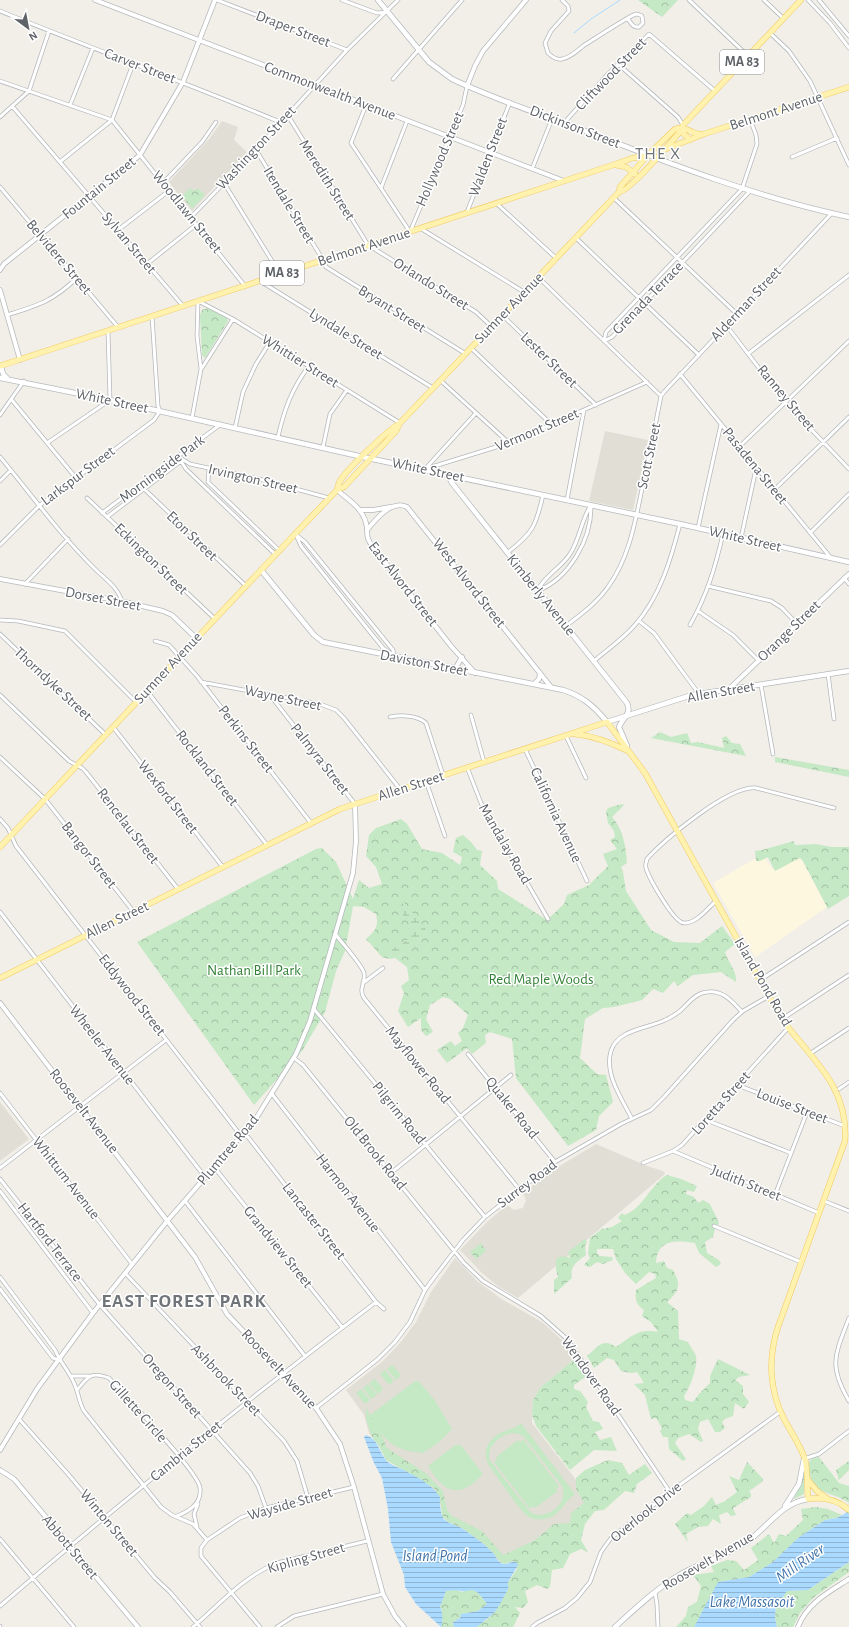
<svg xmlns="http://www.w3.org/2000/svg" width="849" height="1627" font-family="'Alegreya Sans',sans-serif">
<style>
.commercial{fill:#fef7e0}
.education{fill:#e1ded6}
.green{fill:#c5e8c5;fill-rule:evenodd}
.forest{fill:url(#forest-crowns)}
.wetland{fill:url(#wetland-marsh)}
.water{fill:url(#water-rules)}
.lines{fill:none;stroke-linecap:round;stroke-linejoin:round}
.stream{stroke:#aadaff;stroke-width:1}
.minor-casing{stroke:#b5b8bc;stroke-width:4.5}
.tertiary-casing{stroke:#b5b8bc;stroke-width:5.5}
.secondary-casing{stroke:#b6babf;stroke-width:6}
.primary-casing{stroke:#f2c960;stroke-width:6}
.minor{stroke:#fff;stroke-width:3}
.tertiary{stroke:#fff;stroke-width:4}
.secondary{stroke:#fff;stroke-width:4.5}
.primary{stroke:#fff2af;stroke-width:5}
.labels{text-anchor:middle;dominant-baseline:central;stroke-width:3;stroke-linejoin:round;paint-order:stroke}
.shield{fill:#fff;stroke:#8f9295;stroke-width:1}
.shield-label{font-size:14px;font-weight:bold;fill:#5f6368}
.street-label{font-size:15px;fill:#5f6368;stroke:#fff}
.park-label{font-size:15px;fill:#348238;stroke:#fff}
.water-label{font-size:16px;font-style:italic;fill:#4174aa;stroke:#fff}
.quarter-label{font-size:17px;letter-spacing:1px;fill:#70757a;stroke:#fff}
.district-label{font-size:19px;font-weight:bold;letter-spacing:1px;fill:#70757a;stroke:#fff}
</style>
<defs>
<pattern id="forest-crowns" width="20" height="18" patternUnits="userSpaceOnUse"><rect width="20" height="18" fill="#c5e8c5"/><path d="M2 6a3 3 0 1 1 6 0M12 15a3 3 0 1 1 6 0" fill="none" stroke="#a3c0a4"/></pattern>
<pattern id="wetland-marsh" width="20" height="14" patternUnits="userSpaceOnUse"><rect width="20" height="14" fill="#c5e8c5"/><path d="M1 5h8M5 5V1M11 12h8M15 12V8" fill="none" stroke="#a3c0a4"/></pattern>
<pattern id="water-rules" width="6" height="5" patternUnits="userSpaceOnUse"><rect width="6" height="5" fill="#aadaff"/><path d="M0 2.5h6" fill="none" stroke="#8eb4d2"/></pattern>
</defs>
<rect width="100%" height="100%" fill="#f1efe8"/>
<path class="commercial" d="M763 854 772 869 800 857 827 907 755 957 713 883Z"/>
<path class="education" d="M222 121 238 127 234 140 247 152 192 211 169 182 210 138Z
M605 431 648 440 633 510 589 501Z
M0 1102 29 1139 0 1161Z
M596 1144 647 1166 663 1171 665 1174 518 1298 499 1287 482 1273 460 1250 487 1222 507 1205 514 1210 523 1208 526 1200 523 1193 558 1167Z
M455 1258 477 1281 503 1300 542 1322 563 1341 576 1358 541 1387 533 1400 532 1423 594 1503 532 1552 501 1563 379 1446 369 1433 364 1415 346 1390 383 1361 400 1343 416 1322 431 1292Z"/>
<path class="green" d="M392 1365 401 1375 396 1380 387 1369Z
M385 1370 394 1381 389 1385 380 1374Z
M375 1379 383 1389 378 1394 369 1383Z
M415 1381H419L436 1402 452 1429 439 1442 423 1453C391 1450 385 1441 370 1415Z
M368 1384 377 1395 371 1399 363 1388Z
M361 1389 370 1400 365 1404 356 1393Z
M521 1423 575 1494C566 1501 561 1511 553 1516 546 1520 537 1521 529 1517 520 1512 497 1476 489 1466 481 1452 488 1439 502 1432 509 1429 515 1429 521 1423ZM513 1433 519 1434 524 1437 562 1486C569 1504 547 1520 531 1513L489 1459C488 1445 500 1435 513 1433Z
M523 1439 559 1486 556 1489 558 1491 535 1508 533 1506 530 1509 494 1462 497 1459 496 1457 518 1440 520 1442Z
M455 1445H461L483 1474C460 1499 444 1494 428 1466Z"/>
<path class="forest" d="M638 0H678L662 17Z
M190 188 195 191 198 188 205 195 192 209 182 196Z
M208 308 227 318 228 321 205 358 202 355 200 315 202 310Z
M660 732 671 737 687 733 691 743 698 742 724 748 722 738 726 736 732 743 740 744 746 756 651 738Z
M775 757 849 770V777L775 762Z
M622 804 624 805 612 817C623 829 626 847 627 863L621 867 623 872 626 891 651 930 674 942 700 943 722 926 735 944 725 952C728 963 737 970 736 982L721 972 693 975 678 986 674 981 663 993 653 989 642 1000 614 1007 603 1008 585 1019 580 1058 597 1074 606 1075 613 1102 599 1116 596 1130 568 1146 516 1078 512 1039 490 1032 485 1035 486 1043 472 1054 467 1048 447 1063 437 1050 451 1041 455 1046 462 1041 458 1033 463 1028 468 1015 450 999 443 997 430 1005 426 1019 433 1032 426 1036 421 1030V1018L408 1027 398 1011 404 993 401 986 409 980 407 967 395 958 415 947 427 931 411 920 413 936 399 946 392 948 389 959 382 957 366 939C375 931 379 927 376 914L364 907 353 906 345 951 336 971 325 1012 302 1051 254 1105 137 942 316 849 322 848 336 862 353 899 359 880 369 888 382 884 376 867 366 856 369 835 376 828 401 819 407 824 422 849 442 853 460 865 462 857 453 852 456 838 463 835 471 842 477 850 482 851 480 865 497 881 498 889 547 920 564 904 567 895 589 885 608 866 603 854 617 849 610 840 615 837 614 831 608 823 606 812 608 808Z
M794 841 795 845 816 844 831 847H849V896L828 909 803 861 800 858 775 871 768 857 760 861H756L755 851 762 850Z
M667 1175 681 1179 697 1186 694 1192 687 1190 686 1194 694 1197 698 1203 703 1200 710 1204 719 1223 715 1229 713 1237 705 1242 707 1253 719 1260 721 1264 716 1267 699 1253 695 1243C676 1240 657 1239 656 1263L664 1261 667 1268 673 1270C681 1284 680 1291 667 1302L678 1311 679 1339 688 1342C690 1346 694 1351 696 1356 698 1366 690 1388 684 1396L685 1400 693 1402 699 1394 710 1383V1376L718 1359 750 1375 739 1377 735 1380 743 1386V1394L749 1402 744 1409 735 1403 733 1416 725 1419 722 1422 725 1428 720 1432H715L708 1419 700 1422 698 1429 703 1441 701 1442 689 1434 678 1438 675 1443 686 1459 683 1461 669 1449 668 1437H663L660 1431 662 1428 656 1418 651 1419 645 1395 634 1384 644 1383 637 1372 631 1373 621 1371 614 1360 607 1358 594 1368 587 1356C597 1348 603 1337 616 1347 632 1336 638 1328 658 1332L651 1322 642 1316 644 1310C636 1305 635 1299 636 1290L656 1278 655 1274 649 1272 636 1284 625 1273 616 1259 613 1249H597V1253L600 1256 612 1257 613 1260 603 1264 597 1262 590 1267 584 1265 590 1258 588 1254 590 1238 602 1229 612 1227 622 1221 618 1218 622 1213 624 1215C643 1209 650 1185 667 1175Z
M585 1239 587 1242 585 1246 586 1255C578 1261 569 1266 572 1278L554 1294V1280L558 1277 556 1269V1260C560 1255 564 1256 570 1258L568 1252Z
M481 1243 486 1251 476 1259 470 1252Z
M576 1358 588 1375 574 1385V1389L580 1391 588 1402 586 1407 593 1421 599 1422 603 1429 595 1432 600 1440 611 1437 617 1451 594 1450 570 1470 536 1426 532 1415 533 1400 541 1387Z
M366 1408 381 1433 387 1448 427 1474 443 1491 447 1510 452 1516 482 1531 503 1555 535 1540 554 1524 570 1523 571 1513 584 1503 576 1489V1478L585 1470 608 1460 622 1463 629 1475 645 1464 652 1473 637 1484 634 1493 625 1491 604 1510 595 1511 585 1524 581 1540 588 1552 581 1549 570 1554 563 1568 552 1570 550 1587 547 1589 537 1585 525 1591 528 1602 523 1608 515 1607 520 1613 513 1627H474L485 1621 495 1612 508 1589V1582L517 1569 513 1561 505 1564 501 1563 493 1553 479 1540 463 1529 448 1522 442 1516 441 1504 435 1489 386 1460 379 1446 372 1437 366 1419Z
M819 1457 839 1483 849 1486V1503C829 1489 808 1497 809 1462L812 1459Z
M849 1461V1470L839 1480 836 1470Z
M747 1462 763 1479 762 1482 749 1491 751 1494V1497L733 1508 736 1515 731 1516 727 1512 719 1515 721 1524 713 1519 708 1526 698 1527 686 1534 688 1542 675 1524 687 1513 691 1515 704 1506 712 1497 716 1505 725 1501 737 1492 729 1476 739 1480Z
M804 1474V1494L794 1499Z
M816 1507 828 1509 842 1515 837 1518 825 1520 798 1538 773 1562 749 1577 719 1582 694 1627H676L686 1616 688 1607 697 1602 701 1586 693 1575 714 1572 711 1566 727 1560 736 1561 744 1570 758 1560 751 1548 769 1534 774 1543 779 1534 786 1536 803 1520 801 1509Z
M849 1562V1572L813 1598 800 1613 793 1627H777C772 1610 777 1605 787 1591L808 1590Z
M454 1589 462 1592 470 1589 474 1590 479 1593 487 1604 478 1611 461 1614 460 1618 453 1622 454 1627H441L442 1610 440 1607 446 1591Z"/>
<path class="wetland" d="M403 901 427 931 415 947 395 958 389 959 392 948 399 946 412 936 408 927 411 920 403 916Z"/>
<path class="water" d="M366 1435C380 1440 379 1455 389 1463 395 1467 403 1469 409 1473 421 1479 433 1486 440 1497 439 1501 441 1512 442 1516 446 1524 457 1525 463 1529 473 1536 485 1544 493 1553 496 1556 497 1561 501 1563 506 1566 510 1561 516 1562L518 1565 508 1582V1589L500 1604 495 1612 477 1627H454L453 1622 460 1618 461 1614 478 1611 487 1604C483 1599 478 1590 471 1590 468 1590 465 1592 462 1591 455 1590 453 1590 446 1591L440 1607C443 1611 443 1622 441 1627L416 1604 405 1587 404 1575 391 1542 388 1509 382 1478 374 1463 364 1437Z
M849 1511V1562L808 1590 787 1591C777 1605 772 1610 777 1627H694L718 1582 749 1577 773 1562 798 1538 825 1520 837 1518Z"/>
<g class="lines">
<path class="stream" d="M574 33 591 19 620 0"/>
<defs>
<path id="minor" d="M217 0 347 50
M342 0 377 13 386 12
M562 0 568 6 569 11 551 31 545 43 548 53C552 57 557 60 562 59 570 58 577 51 583 46 591 41 629 16 636 14 639 14 640 15 642 16L643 23 639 27C633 28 631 23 628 19
M689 0 748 56
M764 0 783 18
M808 0 830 23 849 48
M819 0 849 36
M0 11C93 49 187 83 280 122
M770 33 789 51 810 81 849 165
M618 64 678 117 683 125
M393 79 462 0
M0 81 112 120 245 286
M70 105 93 48
M366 105 351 143 410 232
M12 106 183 306
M287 114 368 245 476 312 491 326
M0 117 29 91 49 31
M564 123 607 75 649 34 715 91
M256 150 323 260 326 267 466 354
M792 157 837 138
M61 161 112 120 133 64
M532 169 552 119
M163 183 202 142 216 122
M224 183 280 274
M0 187 118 327
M381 188 407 121
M614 198 737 314
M496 203 556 258
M467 212 510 102
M191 217 256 150 347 50 398 0
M420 228 524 292
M118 230 170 190
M410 232 463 105 467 86
M576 238 699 355
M147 264 197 224
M538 277 661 396
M260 281 433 388
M7 315C39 305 51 302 76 279
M502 315 596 405
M726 325 785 402 849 469
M604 341 606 332 742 189 757 144 756 135 750 119
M604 341 612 337 750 191
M471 348 552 425
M749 353 849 275
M202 368 233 319
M680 374 831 558
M440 380 509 443
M11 399 76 478
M0 415 24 381
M192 418 201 369 197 336 198 301 233 319 400 423
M235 428 243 392 256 364 270 342
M278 437C284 410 292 388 309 366
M47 443 110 400 108 331
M323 447 330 414 347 390
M739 447 849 341
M177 456 190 464 259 479 329 498
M0 457C31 494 61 536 95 569 105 579 118 587 122 602
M179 458 186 469 276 555
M426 468 476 413
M425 469 509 443 647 382
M0 481 11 470
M208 482 280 551
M208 482 209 468
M140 485 246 586
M774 490 849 417
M87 498 215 619
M567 500 584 410
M102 513 221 424
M107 517 181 461
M698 528 721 424
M810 533 849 494
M295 534 305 542 393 650 394 656
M296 535 301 546 383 648 393 655
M741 538 756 469
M0 545 40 505 154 420 160 411 158 406 152 316
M507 553C533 533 536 526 543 495
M844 578 849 584
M25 584 68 539
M708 586 771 601 782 608 797 624
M537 591C569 579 592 539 591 505
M537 591C545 575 561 568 570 554 580 539 581 520 591 505
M698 611 733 635 759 661
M0 620 18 621 65 631 136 702
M639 621 654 633 699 694
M690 625C707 595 715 568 723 534
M566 626C581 614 597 603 608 587 629 558 635 523 642 489 649 458 655 427 661 396L664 392 832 213
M0 634 106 735
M155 641 169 645 197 676 311 823
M594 661C608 649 623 639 635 625 660 597 671 559 680 524
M828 674 834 719
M201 682 320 704 336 710 344 718 400 789
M761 685 773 754
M147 691 267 845
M0 695 69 761 82 768 86 772 178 889
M270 695 355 804
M471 715 484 762
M390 717C401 715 417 715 426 723L443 775
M113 727 222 866
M566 736 586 778
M525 749 587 881
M0 757 45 799 133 911
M467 767 481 803 548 919
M426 781 445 836
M0 819 8 828 16 846 238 1132 248 1137 376 1302 384 1309
M716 901C708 908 696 924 684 923 674 923 649 878 646 868 645 865 646 862 647 859 664 839 730 785 756 788L834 808
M0 912 205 1177
M336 935C342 943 362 965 364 973 366 983 358 988 364 998L519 1189
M760 980 849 922
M363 983 383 968
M314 1009 485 1217
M782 1019 849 975
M811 1053 849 1028
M468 1054 555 1162
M294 1058 303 1065 464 1263 483 1281 541 1316 568 1340 670 1492
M737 1085 845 1126
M839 1089 849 1082
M0 1093 132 1264
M272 1094 425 1290
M632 1119C622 1099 604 1074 611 1051 618 1029 647 1029 665 1020 670 1018 675 1015 680 1011 688 1004 695 993 707 992 723 990 732 1001 742 1012
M706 1120 791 1153
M673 1151 819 1213
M643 1163 673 1151 682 1145 788 1028
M214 1167 342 1327
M0 1168 166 1040
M391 1173 511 1075
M0 1179 100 1305 250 1473 258 1486 266 1508
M0 1191 93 1313
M775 1195 807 1112
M185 1201 305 1356
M824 1201 849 1211
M714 1226 801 1262
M125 1273 284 1441 297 1461 308 1498
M0 1277 55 1350C60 1362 69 1371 74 1383 79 1393 78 1400 84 1411L161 1507 172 1515 193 1524 207 1540 201 1548V1556L260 1627
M0 1289 53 1358 59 1360
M849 1318C835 1355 828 1365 849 1401
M71 1376H89
M77 1390C88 1377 90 1371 109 1378 124 1395 199 1472 200 1488 202 1504 189 1511 177 1516
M316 1408 378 1359 395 1342 410 1322 425 1290 436 1275 463 1240 485 1217 555 1162 621 1124 651 1110 664 1097 733 1020 743 1011 769 996
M19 1419 68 1474 155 1578 170 1592 200 1627
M804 1459 819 1454 849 1431
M197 1527 194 1514 198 1504
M0 1539 74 1627
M207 1540 240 1518 266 1508 354 1487
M655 1592 657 1605 658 1627
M0 1606C122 1501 248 1399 376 1302
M0 1626V1627
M193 1627C219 1605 244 1576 277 1563L367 1541
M277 1627 294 1616 383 1594
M532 1627 537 1623 565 1608 577 1598 590 1582 601 1552 611 1538 670 1492 780 1412"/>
<path id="tertiary" d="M95 0 564 181
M467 86 475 66 483 51 526 0
M0 270 4 264 140 155 183 82 215 0
M0 290 20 360
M337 490C349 500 362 508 366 523 369 535 364 535 373 547L451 646 475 673
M360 510H373L390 507
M367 530C376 519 392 499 407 507L551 687
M0 579 125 602 163 611 172 615 196 638
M455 669 462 657
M534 684 539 679 540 673
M729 689 849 574
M0 1003 195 1257 227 1314 316 1408 340 1444 354 1487 383 1594 395 1616 404 1627
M0 1450 37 1389 93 1313 168 1220 255 1120 296 1054 310 1021 353 873 356 841 355 804
M0 1470 14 1479 138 1627
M798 1627C807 1603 829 1592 849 1579"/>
<path id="secondary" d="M378 0 429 62 452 79C496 100 543 115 588 132 673 165 759 198 849 217
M1 366 3 374 7 378
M0 378 110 400 363 457 680 524 849 562
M448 475 452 483 627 703C632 714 623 717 619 727L627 746
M261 570 314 635 323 642 563 690C582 696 594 706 607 722L692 695 849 671
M785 1506 799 1484 804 1459
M615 1627C636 1608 657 1588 681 1574 703 1562 726 1555 747 1542 768 1527 781 1503 808 1499"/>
<path id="primary" d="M683 126V133L690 140
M684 129C690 129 694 135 701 134
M666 149 704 134 849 87
M616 165 626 167 635 174
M619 192C629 192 670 143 679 133L683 125 801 0
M0 366 613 165 633 158 647 156
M337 490C338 487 338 484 340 481 347 469 388 430 400 423
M575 734C593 736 612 743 628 751
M0 847 295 534 337 490 344 487 396 431 400 423 619 192 620 187 647 156 675 129 680 128
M0 978 340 809 607 722 645 773 781 1018C809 1057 849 1085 845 1141L778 1327C768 1357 769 1390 784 1419 791 1432 800 1445 805 1459 808 1472 807 1486 808 1499 823 1497 838 1500 849 1510
M808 1480 817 1491 828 1499"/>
</defs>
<use href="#minor" class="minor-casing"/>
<use href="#tertiary" class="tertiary-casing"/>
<use href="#secondary" class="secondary-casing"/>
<use href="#primary" class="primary-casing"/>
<use href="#minor" class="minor"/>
<use href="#tertiary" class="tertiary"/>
<use href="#secondary" class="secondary"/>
<use href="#primary" class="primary"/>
</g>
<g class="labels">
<g class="shield">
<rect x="720" y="50" width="44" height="24" rx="3"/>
<rect x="260" y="261" width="44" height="24" rx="3"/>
</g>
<g class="shield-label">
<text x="742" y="62">MA 83</text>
<text x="282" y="273">MA 83</text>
</g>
<g class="street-label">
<text transform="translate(293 29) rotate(21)">Draper Street</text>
<text transform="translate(140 66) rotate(21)">Carver Street</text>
<text transform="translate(611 74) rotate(-46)">Cliftwood Street</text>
<text transform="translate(330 91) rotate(21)">Commonwealth Avenue</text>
<text transform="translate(776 111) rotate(-18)">Belmont Avenue</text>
<text transform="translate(575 127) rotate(21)">Dickinson Street</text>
<text transform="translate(256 148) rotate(-47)">Washington Street</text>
<text transform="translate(488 157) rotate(-69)">Walden Street</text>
<text transform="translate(440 159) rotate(-67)">Hollywood Street</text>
<text transform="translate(327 180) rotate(58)">Meredith Street</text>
<text transform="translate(99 188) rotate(-39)">Fountain Street</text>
<text transform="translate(289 205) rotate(59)">Itendale Street</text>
<text transform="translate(187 212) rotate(51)">Woodlawn Street</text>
<text transform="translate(129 243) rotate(50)">Sylvan Street</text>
<text transform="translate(364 247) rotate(-18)">Belmont Avenue</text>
<text transform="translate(59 257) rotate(50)">Belvidere Street</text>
<text transform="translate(431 284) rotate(32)">Orlando Street</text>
<text transform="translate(648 298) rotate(-46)">Grenada Terrace</text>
<text transform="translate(746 304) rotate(-47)">Alderman Street</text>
<text transform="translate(509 308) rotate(-46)">Sumner Avenue</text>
<text transform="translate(392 309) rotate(32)">Bryant Street</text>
<text transform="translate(346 334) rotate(32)">Lyndale Street</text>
<text transform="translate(549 360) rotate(44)">Lester Street</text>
<text transform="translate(300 361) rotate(32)">Whittier Street</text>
<text transform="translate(786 398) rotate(50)">Ranney Street</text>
<text transform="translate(112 401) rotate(12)">White Street</text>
<text transform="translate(537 430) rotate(-23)">Vermont Street</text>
<text transform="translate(649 456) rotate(-78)">Scott Street</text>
<text transform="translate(755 466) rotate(51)">Pasadena Street</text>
<text transform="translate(162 469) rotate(-37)">Morningside Park</text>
<text transform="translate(428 470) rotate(12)">White Street</text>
<text transform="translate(78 476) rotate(-37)">Larkspur Street</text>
<text transform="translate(253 479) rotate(13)">Irvington Street</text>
<text transform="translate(192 536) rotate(44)">Eton Street</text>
<text transform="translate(745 539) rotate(13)">White Street</text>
<text transform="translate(151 559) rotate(44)">Eckington Street</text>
<text transform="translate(469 583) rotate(52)">West Alvord Street</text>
<text transform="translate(403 584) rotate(52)">East Alvord Street</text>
<text transform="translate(541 595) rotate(51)">Kimberly Avenue</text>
<text transform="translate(103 599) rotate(11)">Dorset Street</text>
<text transform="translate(789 631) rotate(-44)">Orange Street</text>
<text transform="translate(424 663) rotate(11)">Daviston Street</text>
<text transform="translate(168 668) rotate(-47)">Sumner Avenue</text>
<text transform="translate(53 684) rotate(43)">Thorndyke Street</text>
<text transform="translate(721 692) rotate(-10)">Allen Street</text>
<text transform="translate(283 698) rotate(12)">Wayne Street</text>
<text transform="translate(246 739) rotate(52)">Perkins Street</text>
<text transform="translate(320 759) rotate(52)">Palmyra Street</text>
<text transform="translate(207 768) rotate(52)">Rockland Street</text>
<text transform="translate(411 786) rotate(-18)">Allen Street</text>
<text transform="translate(168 797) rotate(52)">Wexford Street</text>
<text transform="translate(556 815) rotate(65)">California Avenue</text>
<text transform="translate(128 826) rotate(52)">Rencelau Street</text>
<text transform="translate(505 844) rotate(60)">Mandalay Road</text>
<text transform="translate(89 855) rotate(52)">Bangor Street</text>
<text transform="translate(117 920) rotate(-26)">Allen Street</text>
<text transform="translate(763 982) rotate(60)">Island Pond Road</text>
<text transform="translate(132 995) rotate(52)">Eddywood Street</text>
<text transform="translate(102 1045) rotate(52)">Wheeler Avenue</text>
<text transform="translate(418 1065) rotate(51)">Mayflower Road</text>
<text transform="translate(721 1103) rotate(-48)">Loretta Street</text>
<text transform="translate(792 1106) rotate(21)">Louise Street</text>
<text transform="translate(512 1108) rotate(51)">Quaker Road</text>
<text transform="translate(84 1111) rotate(52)">Roosevelt Avenue</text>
<text transform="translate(399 1113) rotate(51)">Pilgrim Road</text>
<text transform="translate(228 1150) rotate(-50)">Plumtree Road</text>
<text transform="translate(375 1153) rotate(51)">Old Brook Road</text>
<text transform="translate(66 1178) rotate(52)">Whittum Avenue</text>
<text transform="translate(746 1183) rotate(22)">Judith Street</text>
<text transform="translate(527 1184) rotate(-37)">Surrey Road</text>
<text transform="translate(348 1193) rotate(52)">Harmon Avenue</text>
<text transform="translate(314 1221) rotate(52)">Lancaster Street</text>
<text transform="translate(50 1242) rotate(52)">Hartford Terrace</text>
<text transform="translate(278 1247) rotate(51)">Grandview Street</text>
<text transform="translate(279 1369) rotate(47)">Roosevelt Avenue</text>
<text transform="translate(591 1376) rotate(55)">Wendover Road</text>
<text transform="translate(226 1380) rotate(46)">Ashbrook Street</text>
<text transform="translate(172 1386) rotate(48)">Oregon Street</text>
<text transform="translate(138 1411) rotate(48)">Gillette Circle</text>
<text transform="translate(186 1451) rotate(-39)">Cambria Street</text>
<text transform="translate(290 1504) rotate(-16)">Wayside Street</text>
<text transform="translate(646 1512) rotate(-39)">Overlook Drive</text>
<text transform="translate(109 1523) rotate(50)">Winton Street</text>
<text transform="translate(70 1547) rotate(50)">Abbott Street</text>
<text transform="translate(306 1558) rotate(-16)">Kipling Street</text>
<text transform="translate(708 1561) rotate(-30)">Roosevelt Avenue</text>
</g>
<g class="park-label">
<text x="254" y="970">Nathan Bill Park</text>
<text x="541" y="979">Red Maple Woods</text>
</g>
<g class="water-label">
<text x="435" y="1556">Island Pond</text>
<text transform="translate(800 1563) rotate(-35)">Mill River</text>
<text x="752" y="1602">Lake Massasoit</text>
</g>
<g class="quarter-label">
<text x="658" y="153">THE X</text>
</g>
<g class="district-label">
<text x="184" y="1301">EAST FOREST PARK</text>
</g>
</g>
<g transform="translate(28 28) rotate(148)" stroke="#ffffff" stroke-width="3" paint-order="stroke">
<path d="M0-3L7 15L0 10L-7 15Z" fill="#5f6368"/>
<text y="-6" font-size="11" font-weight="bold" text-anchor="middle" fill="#5f6368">N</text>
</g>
</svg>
